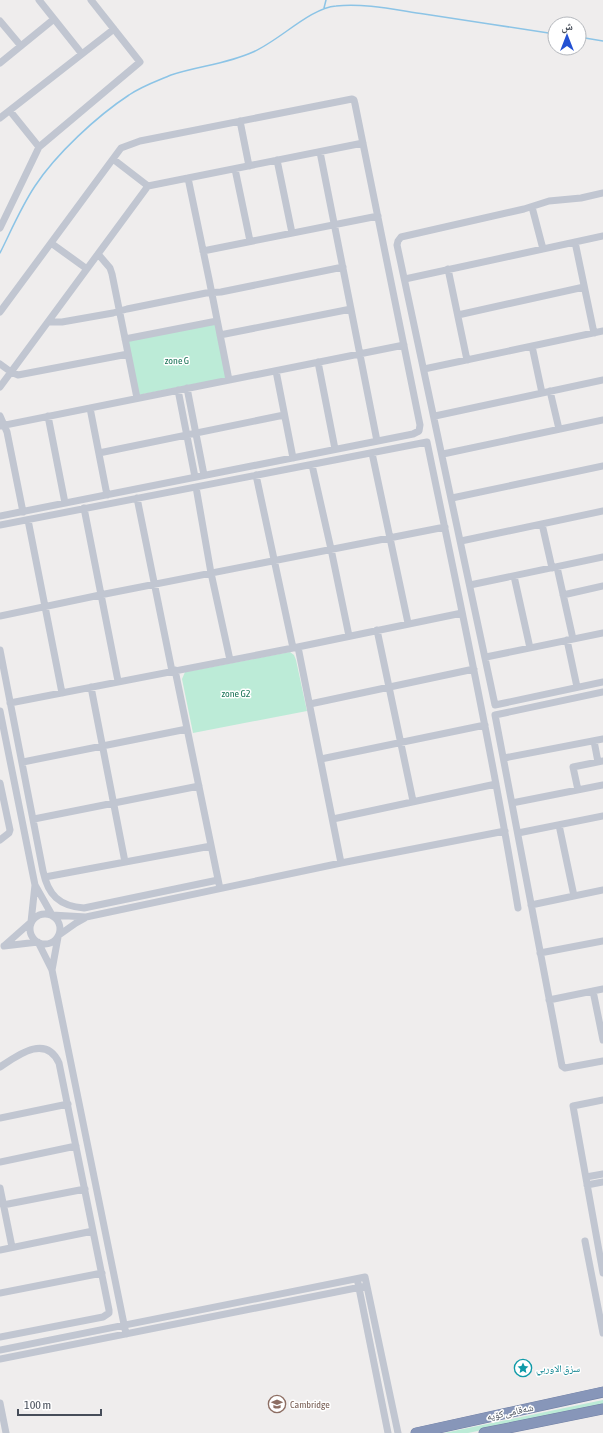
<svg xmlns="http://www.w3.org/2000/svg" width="603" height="1433" font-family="'Asap Condensed','Noto Naskh Arabic',sans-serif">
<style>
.green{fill:#bcebd7}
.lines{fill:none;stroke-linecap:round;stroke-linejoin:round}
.stream{stroke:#8cc4e6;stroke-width:1.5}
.highway-casing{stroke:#7281a5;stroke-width:11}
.minor{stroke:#c1c6d1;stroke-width:7}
.highway{stroke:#8796b9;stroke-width:10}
.labels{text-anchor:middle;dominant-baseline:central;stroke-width:3;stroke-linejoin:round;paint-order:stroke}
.park-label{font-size:10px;fill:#1c7558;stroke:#fff}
.culture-label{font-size:10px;fill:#0d838f;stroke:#fff;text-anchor:start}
.education-label{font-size:10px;fill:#785e54;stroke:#fff;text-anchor:start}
.street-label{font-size:10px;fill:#464d59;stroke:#fff}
</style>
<rect width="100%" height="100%" fill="#efeded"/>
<path class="green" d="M216 324 226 378 138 395 128 341Z
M290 652 294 655 296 660 307 711 193 733 182 679 185 672Z
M603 1400V1405L468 1433H444Z"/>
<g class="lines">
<path class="stream" d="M324 8 326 0
M579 37 603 41
M0 253C11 231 21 207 35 186 56 154 97 116 129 95 142 86 157 81 171 75 198 66 227 64 253 52 279 41 310 8 336 6 365 3 396 10 424 14 468 21 511 27 555 34"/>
<defs>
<path id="highway" d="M416 1433 603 1392
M484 1433 603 1409"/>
</defs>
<use href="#highway" class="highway-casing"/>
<path class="minor" d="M39 0 82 54
M0 21 21 46
M0 63 54 19
M10 111 39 147
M0 118 114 29
M240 121 249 166
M320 152 377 441
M113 159 148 186
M277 160 292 233
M235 169 250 241
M188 178 209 279 229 380
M603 193 581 198 549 201 524 209 401 237 398 241 397 245 495 705 603 682
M532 207 543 249
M0 228 39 147 140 62 91 0
M575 242 594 333
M51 243 87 269
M203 251 378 216
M98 254 110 268 112 274 137 398
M448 269 467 360
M405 279 603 236
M0 312 121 148 140 141 352 99 354 100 355 104 420 425 419 431 413 434 0 516
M458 315 584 287
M48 322H62L113 313 127 309 206 293 221 292 343 267
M220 335 351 309
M125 339 217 321
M532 346 542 393
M318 362 335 449
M0 364 11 372 18 375 128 354
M424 369 603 331
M276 371 293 458
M0 387 148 186 363 143
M187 388 204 475
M178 390 195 477
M550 391 559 429
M90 408 107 495
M0 416 7 432 23 512
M48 416 65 503
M435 416 603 380
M0 426 404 345
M99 453 284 415
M372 453 408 623
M443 454 603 420
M312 465 331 549 349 636
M256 475 293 648
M196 487 211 573 230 660
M137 498 172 671
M452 498 603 466
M84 508 118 681
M28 520 62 693
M542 524 552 568
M0 525 427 442C459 597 492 752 518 908
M461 541 603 511
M557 567 573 639
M514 576 530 648
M470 585 603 557
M563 595 603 586
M0 616 100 595 445 527
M377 630 413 801
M567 640 577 687
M298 647 341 863
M0 650 43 871C48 895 59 906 84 908L218 880
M486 657 603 633
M175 670 219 884
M91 687 125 862
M603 692 495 715 562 1066 565 1068 603 1061
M10 703 293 648 462 613
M310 704 474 669
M0 711 35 885 31 922
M594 741 598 762
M504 758 603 739
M321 759 485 725
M23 762 187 729
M0 783 10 830 9 833 0 840
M578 790 573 767 603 761
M512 803 603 785
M34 819 199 786
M333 819 496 784
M559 825 574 896
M518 833 603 816
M45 877 211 846
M35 885 52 915
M531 905 603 890
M30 929a15 15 0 1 1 30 0a15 15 0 1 1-30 0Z
M52 915 86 917 341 863 505 831
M59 935 76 923 85 918
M5 945 31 922
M4 946 38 942 52 970 126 1334
M540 953 603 941
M52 970 58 937
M593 991 603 1040
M549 1000 603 989
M0 1067C18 1055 46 1034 59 1063L109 1310V1313L103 1317 0 1337
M603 1100 573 1106 603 1273
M0 1118 68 1104
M0 1162 76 1146
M586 1177 603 1174
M587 1185 603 1182
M0 1188 12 1247
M3 1205 85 1189
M585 1241 603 1333
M0 1250 93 1231
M358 1283 388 1433
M0 1293 102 1273
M0 1350 365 1277 398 1433
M0 1359 366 1286
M0 1403 6 1433"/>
<use href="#highway" class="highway"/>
</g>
<defs>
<symbol id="sight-ring" viewBox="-11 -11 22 22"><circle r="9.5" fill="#fff" stroke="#0f9aa8" stroke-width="1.5"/><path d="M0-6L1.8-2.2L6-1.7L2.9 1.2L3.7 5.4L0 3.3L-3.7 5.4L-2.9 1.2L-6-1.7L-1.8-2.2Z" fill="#0f9aa8"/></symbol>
<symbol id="school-ring" viewBox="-11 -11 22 22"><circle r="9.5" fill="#fff" stroke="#8d6e63" stroke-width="1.5"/><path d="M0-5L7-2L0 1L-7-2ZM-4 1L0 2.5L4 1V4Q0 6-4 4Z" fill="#8d6e63"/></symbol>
</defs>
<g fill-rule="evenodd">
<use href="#sight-ring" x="513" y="1358" width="20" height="20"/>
<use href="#school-ring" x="267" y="1394" width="20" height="20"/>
</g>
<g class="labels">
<g class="park-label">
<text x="177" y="360">zone G</text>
<text x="236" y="693">zone G2</text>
</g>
<g class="culture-label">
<text x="536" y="1368">سزق الاوربي</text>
</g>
<g class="education-label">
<text x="290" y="1404">Cambridge</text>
</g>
<g class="street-label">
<text transform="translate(510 1412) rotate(-12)">شەقامی کۆیە</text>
</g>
</g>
<g transform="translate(567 36)"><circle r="19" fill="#ffffff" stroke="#b5b8bd"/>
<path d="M0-3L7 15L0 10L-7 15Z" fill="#2351d3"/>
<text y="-6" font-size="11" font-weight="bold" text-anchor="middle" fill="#464d59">ش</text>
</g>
<path d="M18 1409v6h83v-6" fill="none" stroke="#464d59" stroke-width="2"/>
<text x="24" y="1409" font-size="12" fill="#464d59" stroke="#ffffff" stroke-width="3" paint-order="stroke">100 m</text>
</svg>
